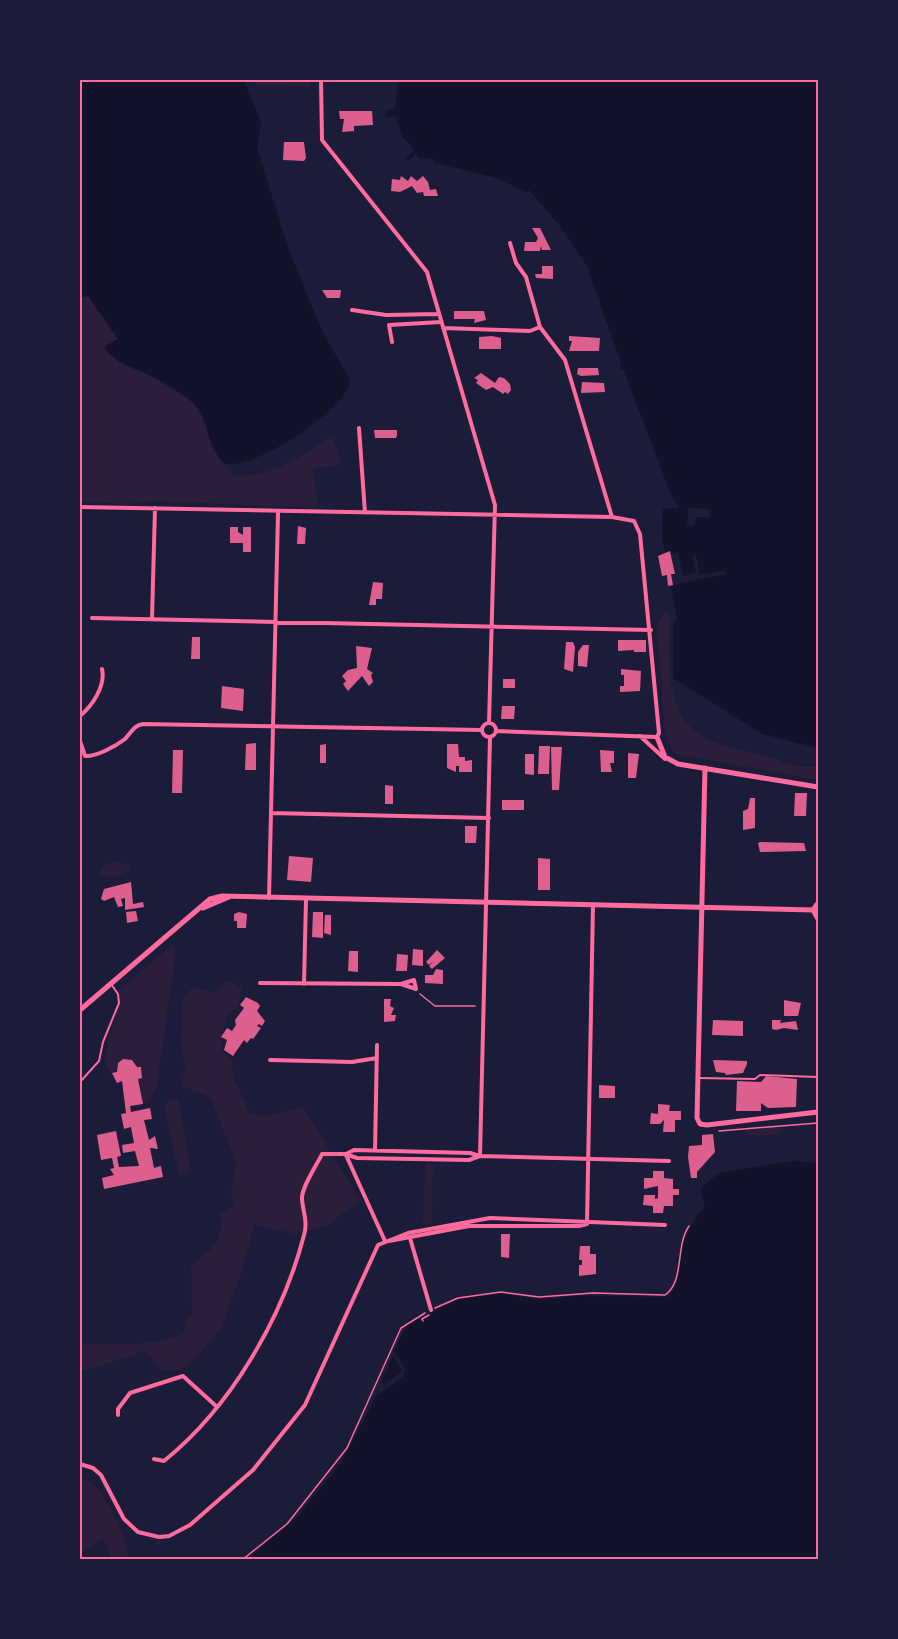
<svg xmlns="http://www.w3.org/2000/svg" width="898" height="1639" font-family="'PT Sans Narrow',sans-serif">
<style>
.green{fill:#2a1e3b}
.water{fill:#12122b}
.pier{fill:#1b1b3a}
.building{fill:#dd5f8e}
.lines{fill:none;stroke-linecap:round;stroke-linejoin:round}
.path{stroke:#ff6b9d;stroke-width:1.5}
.service{stroke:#ff6b9d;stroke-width:2}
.minor{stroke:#ff6b9d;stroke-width:4}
.tertiary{stroke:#ff6b9d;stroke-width:5}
.neatline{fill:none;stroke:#ff6b9d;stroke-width:2}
</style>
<rect width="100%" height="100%" fill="#1b1b3a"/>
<path class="green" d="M254 80H310V87L258 86Z
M88 296 118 339 104 348 125 365 150 375 193 402 206 425 210 443 232 475C270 479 300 457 331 437L335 443 341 464 313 469 318 508 153 501 126 504 80 502V297Z
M666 610 670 616C670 657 662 716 706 738 718 744 733 748 746 751 757 755 776 755 784 764L789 763 799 767H818V780L675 754 668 742 664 723 657 624Z
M111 862H121L130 866V870L116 877 101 875V868Z
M173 944 176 949 157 1086 149 1100 143 1104 138 1079 143 1073 141 1067H137L132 1060 123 1059 118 1063 117 1072 112 1073 106 1068C103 1039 120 1016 121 988Z
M227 981 242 988 238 1005 225 1019 221 1048 232 1062 234 1079 250 1113 266 1117 303 1107 360 1200 329 1224 296 1234 254 1225 241 1274 220 1331 183 1370H162L145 1351 80 1372V1344C115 1344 151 1348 184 1333L185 1322 192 1316 191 1266C213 1246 223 1244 221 1213L233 1207 231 1191 236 1162 210 1097 181 1086 185 1068 181 1044 183 998 193 987 216 993Z
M178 1099 191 1172 179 1175 164 1103Z
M779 1126 782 1130 777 1135 751 1136 745 1132 747 1129Z
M425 1163H433L432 1224 423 1226Z
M80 1478C106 1482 124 1537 130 1559H111L104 1539 80 1552Z"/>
<path class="water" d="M80 80H244L261 122 257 148 289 251 323 333 350 380C349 409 252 472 224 463 205 446 211 417 191 401 180 392 164 382 151 376 134 367 116 365 104 347L118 339 88 296 80 297Z
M399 80H818V748L762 734 673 678V623L677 619 662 536 663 509 679 508 670 492 624 371 620 369 621 363 587 266 560 226 529 190 526 192 496 178 435 163 432 158 420 159 416 154 408 161 406 158 414 150 402 136 396 116 386 118V111L395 108Z
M793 1161 818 1163V1559L247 1560 297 1517 341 1463 377 1395 403 1377 405 1369 394 1351 408 1324 460 1299 501 1293 539 1300 575 1296 668 1297C681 1285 679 1264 682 1248 686 1234 695 1217 705 1207L700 1189 719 1173Z
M393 1356 402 1371 384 1385 382 1382Z"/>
<path class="pier" d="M688 508 709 509 710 517H695V525H687Z
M678 552 683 576 696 573 692 557 696 555 700 575 725 570 726 574 677 584 668 588 673 584 671 574 675 573 671 554Z"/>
<path class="building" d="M339 111H372L373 125 354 126V131L342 132 344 119H340Z
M284 142H304L306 158 304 161 283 160Z
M401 176 408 181 411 176 417 181 423 176 428 182 430 190 436 189 438 196H424L423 192 417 193 412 186 400 192 391 191 392 179 400 180Z
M532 228H540L551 250H542L541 246 540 251H524L525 242H536L538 238Z
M542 266H553V279L536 278 535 274H542Z
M322 290H341L340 298H327Z
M454 311H484L486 320 474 323 475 319H454Z
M492 336 501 338V349H479V337Z
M569 336 600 338 599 351H569L572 341H569Z
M578 368H598L599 375 581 376 577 374Z
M481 373 495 383 499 377 504 378 510 384 511 390 508 394 505 392 503 394 493 387 486 390 476 383 478 380 474 378Z
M582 382 604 383 605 392 581 393Z
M374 430H397V435L396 438H375Z
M298 526 306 528 305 544H297Z
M230 527H238V532L243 535V527H251V552H243V543H230Z
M670 551 675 574H671L673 585 668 586 667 575 662 576 658 556Z
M373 582 383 583 382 599H376V605H369Z
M192 637H200V659H191Z
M618 640H646V652H634V650L618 651Z
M566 642H573L575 647 573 672 564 669Z
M583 645H589L587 667 578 666V652Z
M356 646 372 648 367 669 373 673 371 675 373 682 369 686 362 676 348 691 343 684 346 681 342 676 348 670 357 668Z
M621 669 641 671 640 691 620 692V686H624V675H621Z
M503 679H515V688H503Z
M222 686 244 689 243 711 221 708Z
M502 706H515L514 719H501Z
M256 743V770H245L246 744Z
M326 744V763H320V745Z
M447 744H458L459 757H465V761L472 760V772H459V766H456V772L447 768Z
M539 746H550L549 774H538Z
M551 747H562L559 790H552Z
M173 750H183L182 793H172Z
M600 750 614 751V763H610L612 772H601Z
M628 753 639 754 636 778H628Z
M525 754H534V775L525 774Z
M385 785 393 786V804H385Z
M795 793H807L806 816H794Z
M750 798H755V828L743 830V811L748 809Z
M502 800H524V810H502Z
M465 826H477L476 843H465Z
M760 842 804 843 806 851 760 852 758 843Z
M289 856 313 858 311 882 287 880Z
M538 858 550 859V890H538Z
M131 882 133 904 143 902 144 907 125 910V898L121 899 123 906 118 907 114 897 104 901 101 899 104 889Z
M136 911 138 921 127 923 126 912Z
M239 912 247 914 246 928H237V921H234V914Z
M313 912H323V938L312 937Z
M325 915H331V935L324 933Z
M413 949 423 950V966L412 965Z
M437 950 445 958 432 969 429 966 434 961 429 965 426 962Z
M349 951H358V972L348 971Z
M397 954 408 955 407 971H396Z
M436 969 443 970V984L425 983V975H433Z
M246 997 258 1003 260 1006 257 1011 265 1021 262 1026 259 1024 257 1026 261 1028 253 1039 251 1038 247 1043 244 1040 233 1056 224 1050 227 1040 221 1037 227 1028 232 1031 236 1025 235 1020 244 1008 240 1005Z
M384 999H391L390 1006 394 1008 391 1015H396L395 1021 384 1022Z
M784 1000 801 1003 798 1016H784Z
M713 1020 743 1021V1036L712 1035Z
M772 1020H781L780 1023 796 1021 798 1030 784 1028 776 1030 772 1029Z
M123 1059 132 1060 137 1067H141L142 1078 138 1079 143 1104 130 1106 131 1112 150 1108 152 1119 144 1120 149 1140 155 1136 158 1149 150 1148 154 1168 161 1166 163 1177 104 1189 102 1178 114 1175 110 1169 114 1168 112 1158 101 1160 97 1135 116 1131 121 1156 117 1157 119 1167 139 1166 135 1151 123 1153 122 1145 134 1143 131 1127 124 1129 121 1114 126 1113 122 1081 117 1083 112 1073 117 1072 118 1063Z
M713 1060 747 1061V1064L743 1073 726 1075 725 1073 716 1072Z
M766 1076 797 1079 796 1107 768 1108 761 1103V1111H736L737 1081 761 1082Z
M599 1085 615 1086V1098H599Z
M658 1104 670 1105 669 1111H681V1120H675V1132H663L664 1120 660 1124H650L651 1113 658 1114Z
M713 1134 715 1152 697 1172V1178H691L688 1157 689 1146 702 1145V1135Z
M653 1171H664V1178L673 1179V1189H679V1195H673V1206H664L663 1213H653V1206L643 1205 644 1195H655V1199L658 1198V1186L644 1189V1178H653Z
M501 1234H510L509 1258 501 1257Z
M580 1246H590V1254H596V1274L579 1276V1265H582V1260H579Z"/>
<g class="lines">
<path class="path" d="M420 994 435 1006H475
M719 1131 818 1123
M435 1308 458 1298 501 1292 539 1297 593 1293 665 1295C685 1281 675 1246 689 1226
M423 1321 422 1319 429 1315
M242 1560 287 1524 347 1448 401 1328 425 1313"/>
<path class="service" d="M698 1078 755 1079 760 1075 818 1077
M80 1082 99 1061 103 1042 119 1003 118 994 111 984"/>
<path class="minor" d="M321 80 322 140 427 272 495 505 489 723
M352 310 386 315 439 314
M540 327 565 360 612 517
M443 328 530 331 540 327 526 277 516 263 510 243
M392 342 389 325 441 322
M359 428 365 513
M80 507 612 517 634 521 640 534 659 733 657 737 496 731
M92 618 651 630
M152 619 155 508
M80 716C92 706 106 686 102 669
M482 730a7 7 0 1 1 14 0a7 7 0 1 1-14 0Z
M640 736 665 759
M80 741 85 756C96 757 116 746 125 739 131 733 134 725 143 724L482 730
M271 813 489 818
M269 898 278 513
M260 983 401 984 414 980 416 989 401 984
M304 984 306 899
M270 1060 352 1062 377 1058
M818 1112V1032
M375 1151 377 1045
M346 1154 354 1150 470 1153 480 1156 669 1161
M346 1155 385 1241
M480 1156 490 737
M587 1223 593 905
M410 1238 431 1310
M389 1241 469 1226H579L587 1224
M118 1415V1409L130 1393 183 1376 216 1406
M154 1459 164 1461C231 1407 283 1317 304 1235 308 1222 303 1212 302 1199 301 1188 317 1165 322 1154H345L357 1158 469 1160 480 1156
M80 1464 93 1468 101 1475 124 1519 138 1532 159 1537 169 1536 190 1525 253 1470 305 1405 378 1245 408 1233 490 1218 665 1225"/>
<path class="tertiary" d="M657 737 665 757 678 764 818 787
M705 768 697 1118 700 1124 707 1125 818 1112
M818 903 813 910 818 919
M203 908 229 897
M80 1010 210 899 222 896 813 910"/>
</g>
<rect width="898" height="1639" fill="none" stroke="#1b1b3a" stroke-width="162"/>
<rect x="81" y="81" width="736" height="1477" class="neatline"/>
</svg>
